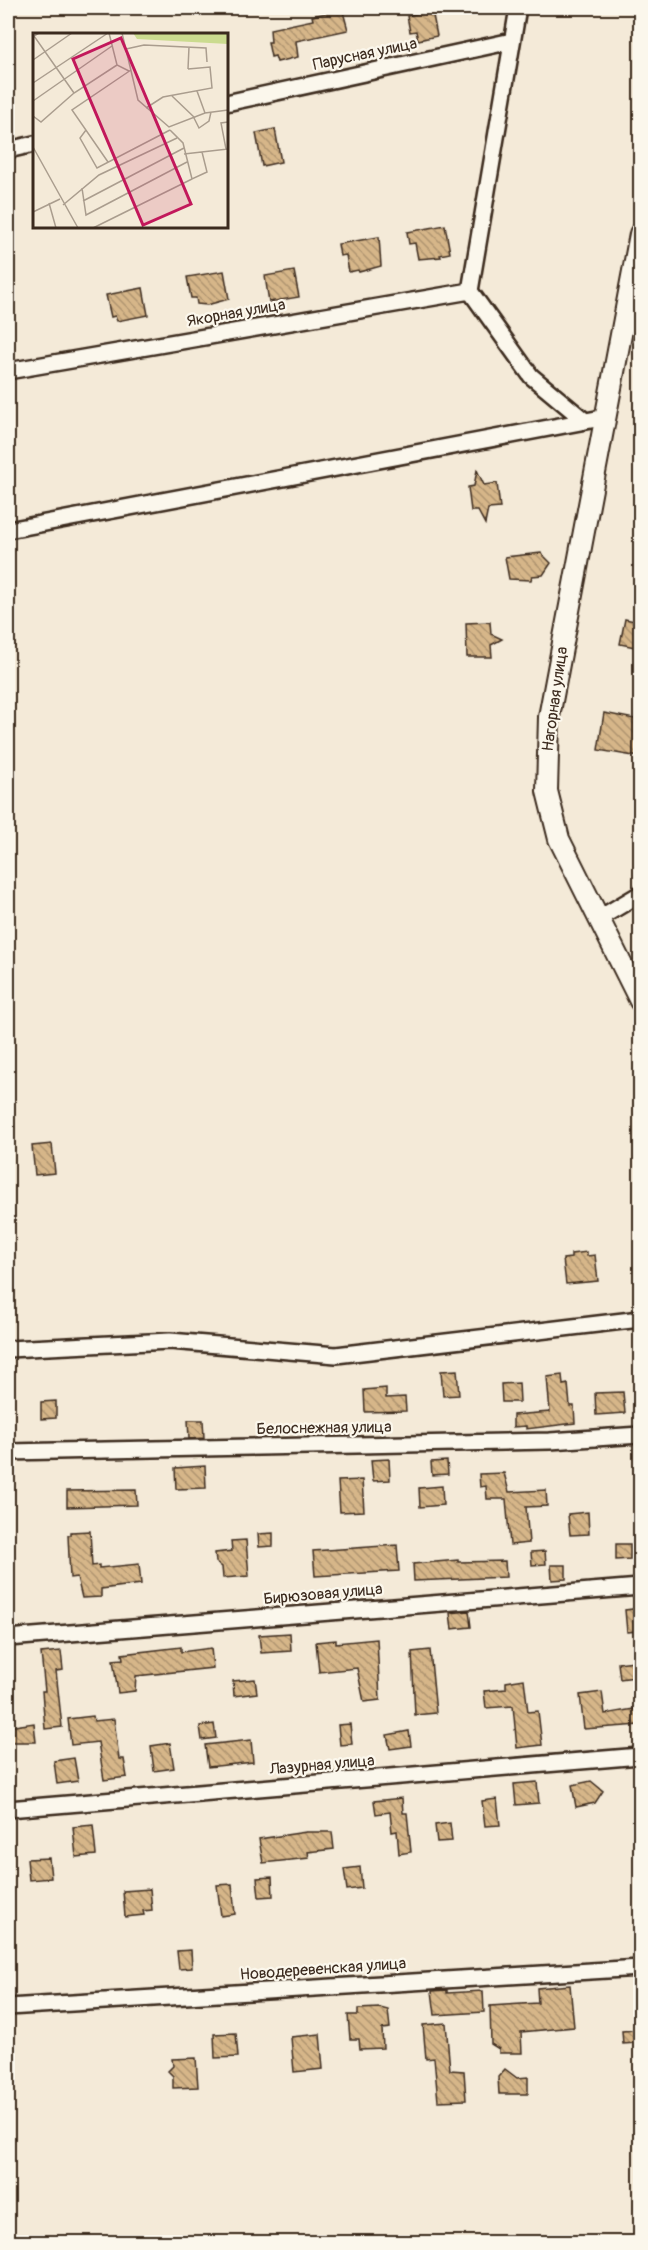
<svg xmlns="http://www.w3.org/2000/svg" width="648" height="2250" font-family="Pangolin,sans-serif">
<style>
.building{fill:url(#building-back-hatch);stroke:#3b2a1e;stroke-width:1.5}
.lines{fill:none;stroke-linecap:round;stroke-linejoin:round}
.minor-casing{stroke:#3b2a1e;stroke-width:20}
.tertiary-casing{stroke:#3b2a1e;stroke-width:24}
.minor{stroke:#fbf7ec;stroke-width:15}
.tertiary{stroke:#fbf7ec;stroke-width:20}
.labels{text-anchor:middle;dominant-baseline:central;stroke-width:4.5;stroke-linejoin:round;paint-order:stroke}
.street-label{font-size:16px;fill:#3b2a1e;stroke:#fbf7ec}
.inset-road{fill:none;stroke:#aa9d8e;stroke-width:1.5}
.view{fill:#c2185b;fill-opacity:0.15;stroke:#c2185b;stroke-width:3}
.inset-edge{fill:none;stroke:#3b2a1e;stroke-width:3}
</style>
<defs>
<pattern id="building-back-hatch" width="6" height="6" patternUnits="userSpaceOnUse" patternTransform="scale(1.5)"><rect width="6" height="6" fill="#d6b689"/><path d="M-1 5l2 2M0 0l6 6M5-1l2 2" fill="none" stroke="#af946f"/></pattern>
</defs>
<rect width="100%" height="100%" fill="#f4ead8"/>
<filter id="ink" filterUnits="userSpaceOnUse"><feTurbulence type="fractalNoise" baseFrequency=".0167" numOctaves="2"/><feDisplacementMap in="SourceGraphic" scale="12" xChannelSelector="R" yChannelSelector="G"/><feConvolveMatrix kernelMatrix="1 2 1 2 8 2 1 2 1" color-interpolation-filters="sRGB"/></filter>
<g filter="url(#ink)">
<path class="building" d="M330 8H342L348 30 296 41 298 57 277 62 275 56 271 57 268 42H271L270 29 313 20 312 16 331 12Z
M432 10 437 36 418 40 416 31 410 32 407 16Z
M275 129 281 162 262 166 256 133Z
M445 225 450 253 440 255 441 257 418 259 415 243 409 244 407 232Z
M379 237 381 266 359 272 358 270 349 272 346 255 340 256 338 244Z
M224 271 229 299 207 305 197 304 196 298H191L187 277Z
M294 271 299 297 269 302 265 276Z
M143 288 148 315 117 321 115 316 111 317 106 295Z
M477 470 484 485 497 483 500 508 488 509 485 524 478 511H471L468 487 474 486Z
M541 553 551 563 543 575 532 576 531 580 509 579 505 557Z
M625 619 640 622V648L620 644Z
M490 622 491 634 502 639 491 645 492 657H467L466 623Z
M604 713 640 720V757L598 750Z
M52 1144 55 1173 35 1175 32 1146Z
M587 1252V1256L595 1255 598 1281 566 1284 563 1259 571 1258V1254Z
M457 1370 459 1395 443 1396 441 1371Z
M562 1375 563 1385 568 1384 570 1406H574L575 1423 526 1429V1426L513 1427V1415L550 1412 547 1377Z
M519 1383 520 1402H502L501 1384Z
M386 1388V1398L405 1397 406 1411 365 1412 364 1390Z
M623 1392 625 1413 596 1415 595 1393Z
M56 1401V1418L41 1419V1402Z
M188 1420H203L204 1438 189 1439Z
M389 1459 390 1480 373 1481 371 1460Z
M447 1461 448 1474 432 1475 431 1462Z
M205 1466 206 1488 176 1489 175 1468Z
M504 1473 509 1492 546 1490 547 1506 526 1507 529 1543 510 1545 506 1499H487L486 1486 480 1487 479 1474Z
M362 1480 364 1511 340 1512 338 1481Z
M442 1486 443 1505 420 1507 419 1488Z
M136 1490 137 1505 67 1507V1491Z
M588 1512 589 1534 570 1535 568 1514Z
M90 1531 92 1566 99 1565V1568L139 1564 141 1584 101 1589V1597L82 1598 77 1577 70 1578 68 1535H71V1532Z
M273 1533V1546L259 1547 258 1534Z
M246 1540 249 1576 223 1578 222 1567 216 1562 215 1553 232 1551 231 1541Z
M616 1544H630V1559L616 1560Z
M397 1545 399 1571 315 1576 313 1551Z
M545 1551 546 1564 532 1565 531 1552Z
M458 1560V1562L505 1561 506 1577 414 1581 413 1564Z
M551 1565H566V1579L552 1580Z
M640 1608V1631L627 1632 625 1610Z
M469 1611 471 1627 452 1629 450 1613Z
M290 1633 291 1651 261 1653 259 1635Z
M377 1639 380 1700 364 1702 357 1668 319 1672 316 1642 336 1640V1643Z
M181 1647V1652L211 1648 213 1668 136 1676 135 1691 118 1693 113 1660 123 1659 122 1654Z
M430 1650 436 1713 415 1715 412 1652Z
M61 1651 63 1670 56 1671 62 1727 45 1729 42 1691H45L41 1653Z
M634 1661 635 1677 620 1679 618 1663Z
M255 1679 257 1693 234 1696 233 1681Z
M524 1679 528 1712 538 1711 542 1745 517 1748 513 1706 486 1708 484 1691 506 1689V1682Z
M602 1692 605 1714 640 1708V1725L584 1729 580 1695Z
M93 1716 94 1721 114 1719 119 1759H124L127 1777 104 1780 98 1742 71 1745 68 1719Z
M34 1723 36 1742H8V1727Z
M214 1724 216 1738 202 1740 200 1726Z
M350 1724 352 1744 340 1745 338 1725Z
M409 1731 411 1746 390 1749 387 1735Z
M251 1740 253 1762 208 1767 205 1745Z
M170 1743 174 1768 154 1771 151 1746Z
M74 1758 78 1781 57 1784 54 1761Z
M591 1781 603 1791 595 1803 576 1807 572 1785Z
M537 1782 539 1803 516 1805 514 1784Z
M402 1798 403 1813H407L411 1852 399 1854 397 1831 392 1832 390 1812 376 1814 374 1801Z
M497 1799 500 1825 485 1826 482 1801Z
M450 1823 452 1841 437 1842 435 1825Z
M93 1825 96 1855 76 1857 73 1827Z
M306 1832H332L334 1849 308 1852 309 1858 263 1863 259 1839Z
M49 1858 51 1878 29 1880 27 1859Z
M360 1867 362 1888 347 1890 344 1869Z
M272 1877 273 1896 259 1897 257 1878Z
M232 1884 235 1914 221 1916 217 1885Z
M150 1889 152 1910 143 1911 144 1915 125 1917 123 1891Z
M191 1950 192 1968 179 1969 177 1951Z
M570 1985 574 2027 521 2032 522 2053H499V2049L491 2044 490 2006 538 2003 537 1988Z
M447 1990V1993L483 1991 484 2012 435 2015 432 1991Z
M380 2008 388 2010 390 2028 382 2029 383 2048 360 2049 359 2039H350L348 2015H358V2009Z
M446 2023 450 2070 464 2071 466 2100 438 2101 434 2058 426 2059 423 2025Z
M635 2030 636 2043 623 2044 622 2031Z
M236 2033 238 2057 215 2058 214 2034Z
M320 2034 323 2069 294 2072 291 2037Z
M196 2058 198 2087 173 2088V2076L168 2071 173 2066 172 2059Z
M505 2069 517 2078 528 2077V2094H499L498 2077Z"/>
<g class="lines">
<defs>
<path id="minor" d="M518 8 470 291 531 376 585 421
M226 103 512 41
M8 150 34 144
M8 371 470 291
M8 530 607 417
M598 919 640 894
M8 1349 170 1341 336 1355 640 1319
M8 1452 550 1441 640 1435
M8 1638 640 1587
M8 1809 640 1756
M8 2007 640 1968"/>
<path id="tertiary" d="M640 234 549 717 547 791 559 839 640 1001"/>
</defs>
<use href="#minor" class="minor-casing"/>
<use href="#tertiary" class="tertiary-casing"/>
<use href="#minor" class="minor"/>
<use href="#tertiary" class="tertiary"/>
</g>
</g>
<g class="labels">
<g class="street-label">
<text transform="translate(365 54) rotate(-12)">Парусная улица</text>
<text transform="translate(236 313) rotate(-10)">Якорная улица</text>
<text transform="translate(555 699) rotate(-82)">Нагорная улица</text>
<text transform="translate(324 1428) rotate(-1)">Белоснежная улица</text>
<text transform="translate(323 1594) rotate(-5)">Бирюзовая улица</text>
<text transform="translate(322 1765) rotate(-5)">Лазурная улица</text>
<text transform="translate(323 1969) rotate(-4)">Новодеревенская улица</text>
</g>
</g>
<g transform="translate(33 33)">
<rect width="195" height="195" fill="#f4ead8"/>
<path d="M100 0H195V11L104 6Z" fill="#cbdb8f"/>
<path class="inset-road" d="M6 0 1 3 41 60M76 0 84 32 96 38M89 0 105 67 136 94 172 80 195 77M93 16 111 12 173 15 174 29M0 27 39 0M155 36 156 14M0 50 75 0M164 58 172 80M139 63 162 85M0 68 79 13M113 75 130 64 179 55 177 34 155 36M0 83 8 89 41 60 84 32M161 85 166 95 176 88 178 79M53 97 47 105 64 135 137 97M137 97 150 110 159 146 174 139 169 119M0 114 45 195M193 116 188 90 195 89M151 121 195 116M75 129 39 77 98 37M49 155 53 182 154 129M50 168 151 115M16 170 23 195M30 172 66 142 144 105M0 179 27 166M60 195 159 146"/>
<path class="view" d="M88 5 158 171 110 192 40 26Z"/>
<rect width="195" height="195" class="inset-edge"/>
</g>
<rect width="648" height="2250" fill="none" stroke="#fbf7ec" stroke-width="30"/>
<rect x="15" y="15" width="618" height="2220" fill="none" stroke="#3b2a1e" stroke-width="2" filter="url(#ink)"/>
</svg>
